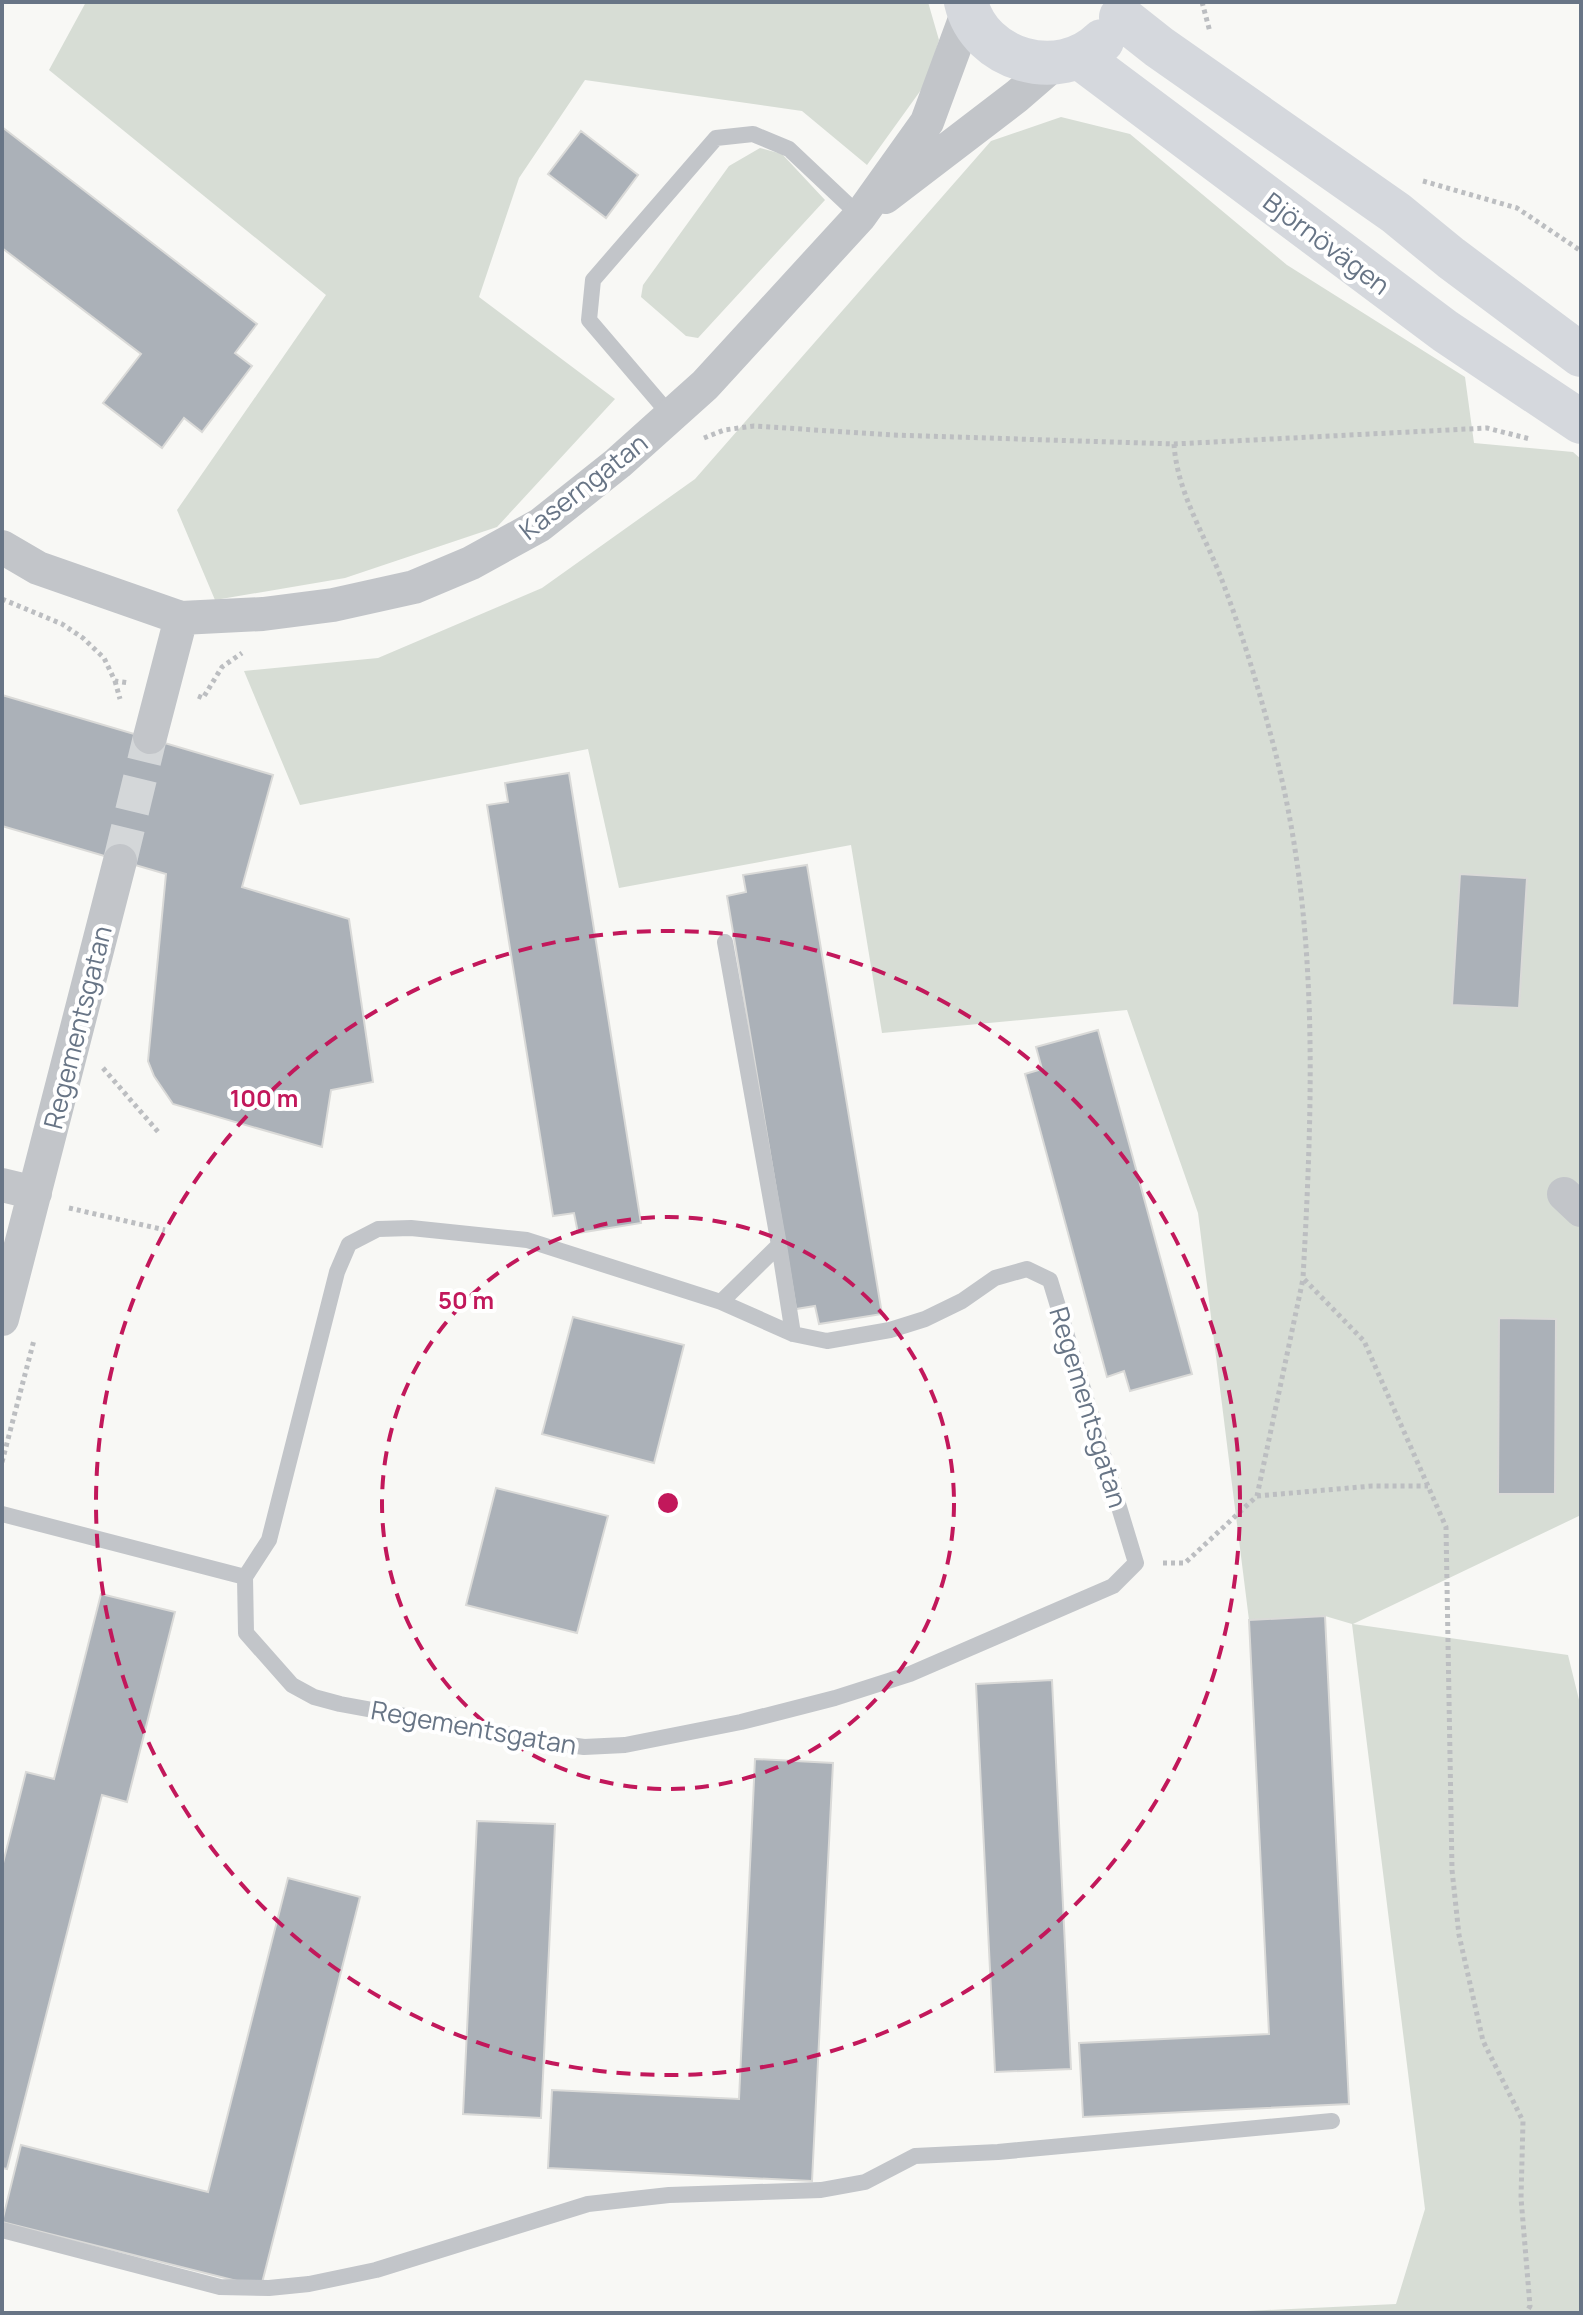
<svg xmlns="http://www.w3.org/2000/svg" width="1583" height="2315" font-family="Manrope,sans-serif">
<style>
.green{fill:#d7ddd5}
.building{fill:#abb1b8;stroke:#dadad8;stroke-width:2}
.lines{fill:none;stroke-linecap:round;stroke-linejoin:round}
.street-tunnel{stroke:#d4d7d9;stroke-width:34;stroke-dasharray:34 17;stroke-linecap:butt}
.path{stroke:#bcbec1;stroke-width:5;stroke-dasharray:4 4;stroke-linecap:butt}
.lane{stroke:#c2c5c9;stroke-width:16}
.street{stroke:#c2c5c9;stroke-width:34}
.secondary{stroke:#d5d8dd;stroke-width:44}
.ring{fill:none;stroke:#c2185b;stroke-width:4;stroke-dasharray:14 10}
.labels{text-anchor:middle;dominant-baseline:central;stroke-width:8;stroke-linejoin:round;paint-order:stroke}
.street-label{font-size:26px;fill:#687586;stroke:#fff}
.centre{fill:#c2185b;stroke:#fff;stroke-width:4}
.ring-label{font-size:24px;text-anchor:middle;font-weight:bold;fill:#c2185b;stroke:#fff;stroke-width:8;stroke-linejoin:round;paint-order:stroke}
</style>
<rect width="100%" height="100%" fill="#f8f8f5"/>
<path class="green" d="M86 2H928L939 40 926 83 867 165 802 111 585 80 519 178 479 297 615 399 497 527 345 578 215 600 177 510 326 295 49 70Z
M1061 117 1130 134 1287 265 1465 377 1474 443 1573 452 1581 459V1515L1353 1624 1568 1655 1581 1708V2313H1206L1396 2304 1425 2209 1352 1624 1325 1616 1249 1620 1198 1213 1127 1010 882 1033 851 845 619 888 588 749 300 805 244 671 378 658 542 588 695 479 991 141Z
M760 148 782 154 825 200 698 338 686 336 641 297 643 285 729 166Z"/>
<path class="building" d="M2 127 257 324 235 353 252 366 202 432 184 418 162 448 103 403 141 354 2 248Z
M581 131 638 175 606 218 548 174Z
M2 695 273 775 242 887 349 919 373 1082 331 1090 322 1147 173 1104 154 1076 148 1061 166 874 2 826Z
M569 773 641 1223 578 1233 574 1213 553 1216 487 805 508 802 505 783Z
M807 865 882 1314 819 1324 815 1306 796 1309 727 896 746 892 743 875Z
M1460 874 1527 878 1519 1008 1452 1005Z
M1098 1030 1192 1374 1130 1391 1124 1371 1107 1377 1025 1074 1042 1069 1036 1047Z
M573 1317 684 1345 654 1463 542 1434Z
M1499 1318 1556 1319 1555 1494H1498Z
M496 1488 608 1516 577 1633 466 1605Z
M101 1594 175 1612 127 1802 102 1795 7 2169 2 2168V1867L26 1772 54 1779Z
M1325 1616 1349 2104 1083 2117 1079 2043 1269 2034 1249 1620Z
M1052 1680 1071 2069 995 2072 976 1684Z
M755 1759 833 1763 812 2181 548 2168 552 2090 739 2099Z
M477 1821 555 1824 541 2118 463 2114Z
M288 1878 360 1897 261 2287 2 2222 21 2145 208 2192Z"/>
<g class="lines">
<path class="street-tunnel" d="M120 861 150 737"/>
<path class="path" d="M1202 2 1210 32
M1423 181 1517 208 1581 251
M704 438 724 430 754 426 893 435 1174 444 1487 428 1530 439
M1174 444C1177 491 1203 532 1220 575 1240 627 1257 682 1271 736 1320 915 1313 1095 1303 1278L1364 1341 1446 1527 1452 1870 1459 1935 1483 2041 1523 2121 1521 2198 1530 2306 1526 2313
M2 599 62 624 83 638 104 658 115 681 129 683
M115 681 120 699
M198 696 203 698 222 667 242 653
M103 1068 160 1134
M69 1208 165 1230
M2 1462 34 1340
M1257 1496 1372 1486H1428
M1163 1563H1185L1257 1496 1303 1279"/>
<path class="lane" d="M671 416 589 320 593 280 716 138 753 134 789 149 860 216
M411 1228 527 1240 721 1302 793 1334 827 1341 890 1330 925 1319 962 1301 995 1278 1027 1269 1050 1280 1136 1563 1113 1586 910 1674 835 1698 741 1722 625 1745 584 1747 548 1742 340 1704 314 1697 292 1685 246 1633 245 1577 269 1540 337 1272 349 1244 378 1229Z
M779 1245 793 1334
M721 1302 779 1245 725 942
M2 1514 245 1577
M2 2230 220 2287 269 2288 309 2284 376 2270 588 2204 669 2195 821 2190 865 2182 915 2156 998 2152 1332 2121"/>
<path class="street" d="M885 197 1017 96 1054 64
M2 547 38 568 181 618 263 614 333 605 414 587 471 563 540 525 618 463 705 385 860 216 927 122 968 11
M150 737 181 618
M2 1185 35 1193
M1564 1194 1581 1210
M2 1319 120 861"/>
<path class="secondary" d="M966 2C980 61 1059 83 1102 41
M1121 17 1159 47 1396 213 1451 258 1581 355
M1079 57 1445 331 1581 422"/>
</g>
<g class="ring">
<circle cx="668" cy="1503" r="286"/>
<circle cx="668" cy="1503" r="572"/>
</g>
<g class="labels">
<g class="street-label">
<text transform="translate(1327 243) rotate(37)">Björnövägen</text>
<text transform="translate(583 486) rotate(-38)">Kaserngatan</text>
<text transform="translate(77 1027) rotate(-76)">Regementsgatan</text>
<text transform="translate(1089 1407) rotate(73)">Regementsgatan</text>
<text transform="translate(474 1727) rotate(10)">Regementsgatan</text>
</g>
</g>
<circle cx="668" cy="1503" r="12" class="centre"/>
<g class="ring-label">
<text x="264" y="1107">100 m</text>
<text x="466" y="1309">50 m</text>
</g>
<rect width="1583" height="2315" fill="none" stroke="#687586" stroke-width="8"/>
</svg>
